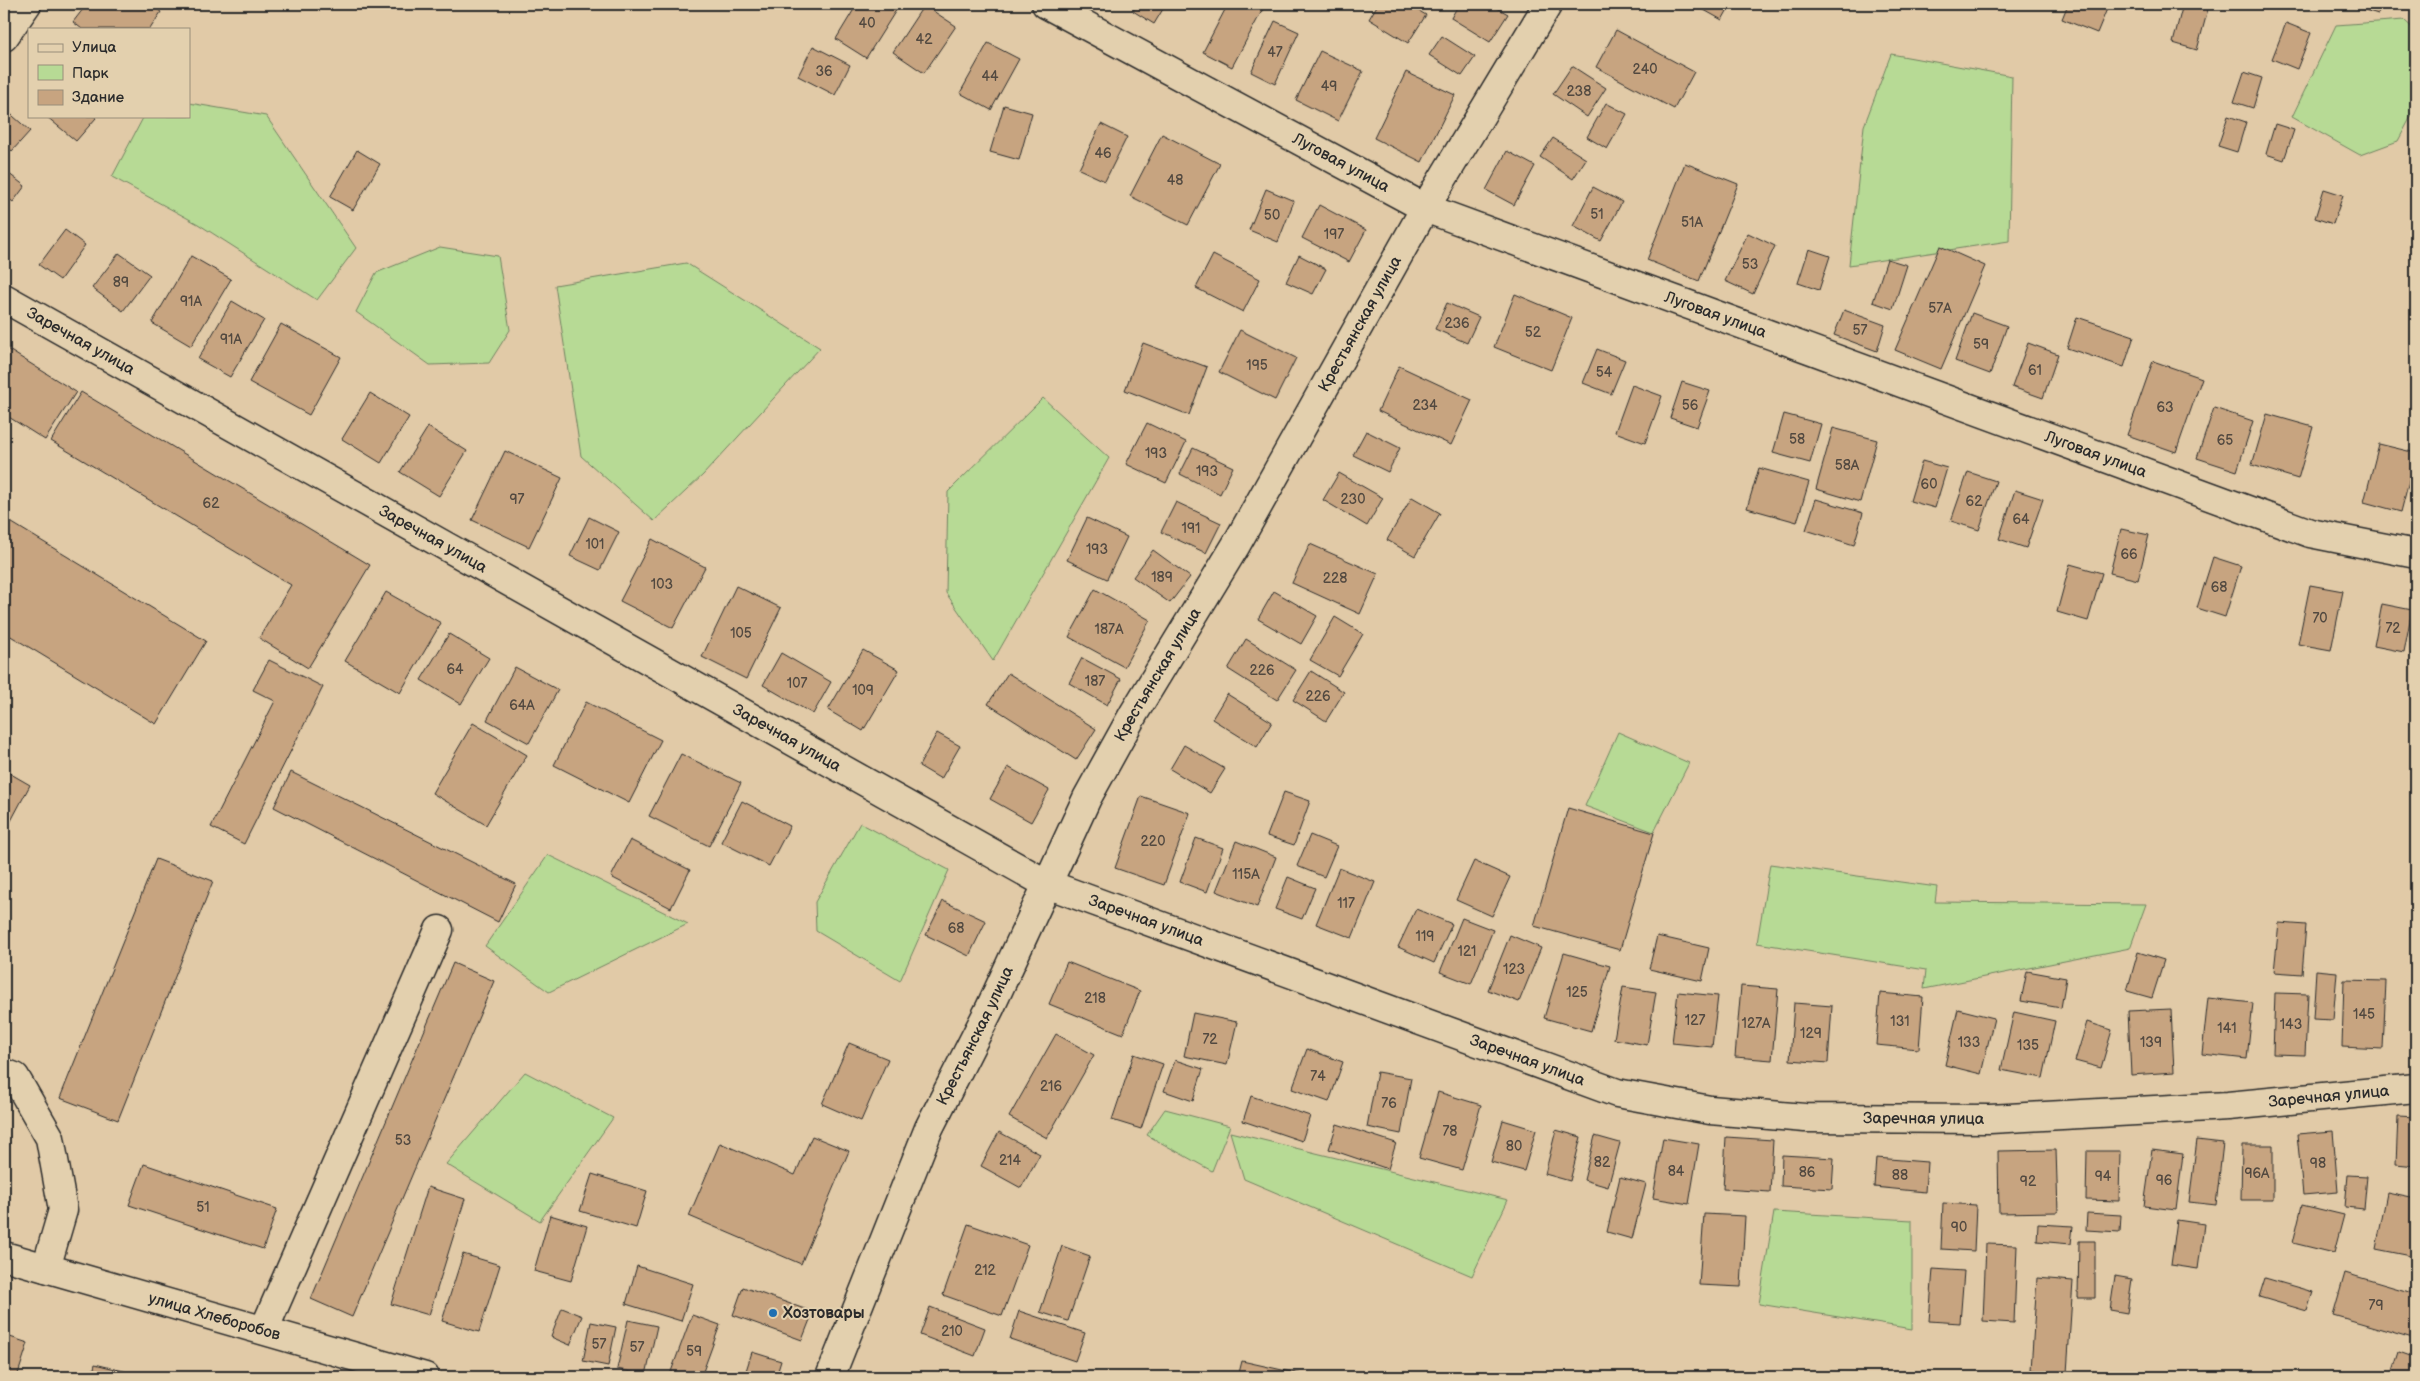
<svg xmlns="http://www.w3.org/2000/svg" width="2420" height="1381" font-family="'Balsamiq Sans',sans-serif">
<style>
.green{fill:#b7da95;stroke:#718260}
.building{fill:#c7a480;stroke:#2b2b2b}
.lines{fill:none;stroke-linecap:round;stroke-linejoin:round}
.minor-casing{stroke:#2b2b2b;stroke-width:31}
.minor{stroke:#e3d0ae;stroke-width:28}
.poi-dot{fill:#1f6fb2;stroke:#e3d0ae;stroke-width:2}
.labels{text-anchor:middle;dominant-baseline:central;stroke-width:4;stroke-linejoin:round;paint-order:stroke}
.number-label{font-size:14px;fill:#524940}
.street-label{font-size:16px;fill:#2b2b2b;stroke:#e3d0ae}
.poi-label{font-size:16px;font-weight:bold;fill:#2b2b2b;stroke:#e3d0ae;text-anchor:start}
</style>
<rect width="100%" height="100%" fill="#e1caa7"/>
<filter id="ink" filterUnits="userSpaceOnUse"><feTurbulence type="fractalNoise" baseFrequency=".02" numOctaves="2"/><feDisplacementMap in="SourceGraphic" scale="10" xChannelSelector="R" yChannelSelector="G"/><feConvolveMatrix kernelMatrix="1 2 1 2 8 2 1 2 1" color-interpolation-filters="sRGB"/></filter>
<g filter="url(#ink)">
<path class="green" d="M2404 20 2416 31V107L2398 141 2360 155 2292 117 2336 25Z
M1891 54 2012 76 2009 241 1849 265 1864 126Z
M189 103 266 116 356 248 317 300 198 224 112 177 144 116H189Z
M440 247 498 256 510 330 489 363 430 365 356 312 376 273Z
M686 263 820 348 703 475 654 521 581 456 555 285Z
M1043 398 1109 458 993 661 946 593 948 492Z
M1618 732 1689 763 1654 832 1585 806Z
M860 823 949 870 900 981 816 931 815 902Z
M548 855 688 924 549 992 485 946Z
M1770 864 1937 887 1935 902 2146 904 2130 948 1924 989 1926 970 1757 943Z
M525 1072 613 1118 540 1221 446 1164Z
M1165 1109 1230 1126 1212 1171 1147 1135Z
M1230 1132 1508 1200 1472 1276 1244 1179Z
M1774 1212 1912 1220V1329L1759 1304Z"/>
<path class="building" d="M87 4H150L161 12 150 29H82L73 22Z
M852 4H900L866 58 836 39 856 6Z
M1137 4H1166L1154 24 1133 11Z
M1228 4H1258L1264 7 1232 67 1203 52Z
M1378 4H1407L1426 15 1408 43 1369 19Z
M1459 4H1490L1508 14 1490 42 1451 18Z
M1696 4H1731L1722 20 1695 5Z
M2068 4H2109L2097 33 2062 19Z
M2183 4 2208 9 2197 50 2173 43Z
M2350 4H2381L2378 14 2349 5Z
M924 5 956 26 924 73 893 52Z
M1275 21 1299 32 1275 84 1251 72Z
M2286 23 2311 33 2297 69 2272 59Z
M1616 30 1694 72 1674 109 1596 67Z
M1442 36 1475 57 1462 76 1429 55Z
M988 43 1019 59 991 110 960 93Z
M813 46 850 65 835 95 798 76Z
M1320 51 1363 71 1338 121 1296 100Z
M1572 66 1606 88 1587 117 1553 94Z
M1406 72 1455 95 1422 162 1374 138Z
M2244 72 2262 78 2253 108 2234 102Z
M1606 103 1627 114 1607 149 1587 137Z
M1004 105 1032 113 1019 160 990 152Z
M5 109 30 131 12 151 4 144Z
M46 116H94L96 118 76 141Z
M2228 116 2246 122 2237 152 2218 146Z
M1101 124 1127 137 1105 181 1079 169Z
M2275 124 2294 130 2284 160 2266 154Z
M1162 134 1220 164 1188 225 1130 196Z
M1553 138 1586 159 1573 179 1540 157Z
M357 150 380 164 353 210 330 197Z
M1507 151 1535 166 1514 205 1486 190Z
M1685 163 1738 184 1699 281 1647 260Z
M4 170 25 186 13 202 4 195Z
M1593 187 1622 202 1601 241 1573 226Z
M1266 189 1294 201 1278 242 1249 230Z
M2324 189 2343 195 2333 224 2315 218Z
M1319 205 1366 230 1349 262 1302 238Z
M65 230 85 245 60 280 39 265Z
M1748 233 1775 246 1753 294 1725 281Z
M1940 246 1985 266 1941 369 1895 350Z
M1809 249 1830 256 1819 290 1798 283Z
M119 253 150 275 123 311 92 288Z
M1213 255 1260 279 1243 312 1196 288Z
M1299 255 1326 269 1313 294 1286 282Z
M191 256 231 279 191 346 152 323Z
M1887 259 1907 265 1893 309 1873 302Z
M1515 294 1572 318 1551 370 1494 347Z
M232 301 264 320 230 377 198 359Z
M1447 303 1479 317 1467 343 1435 329Z
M1844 310 1885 325 1877 351 1834 335Z
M1972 313 2007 326 1990 374 1955 361Z
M2077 317 2134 336 2124 367 2067 348Z
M281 324 341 357 309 415 249 382Z
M1240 330 1296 358 1275 400 1219 372Z
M1143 343 1207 367 1189 415 1125 390Z
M2028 343 2058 354 2043 398 2012 387Z
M4 347 76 392 45 440 4 414Z
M1597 349 1625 360 1611 394 1583 383Z
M2153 361 2202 378 2176 452 2127 435Z
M1399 366 1472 400 1451 445 1378 411Z
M1682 382 1710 391 1697 427 1670 418Z
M1632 385 1662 396 1645 443 1615 432Z
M81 392 370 565 308 668 259 638 291 585 51 441Z
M370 393 409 417 381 463 342 439Z
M2214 408 2253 421 2237 471 2197 458Z
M1784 414 1821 424 1810 463 1773 453Z
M2267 414 2313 427 2298 479 2252 465Z
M1147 423 1186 442 1166 483 1126 464Z
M428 427 467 451 439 496 400 472Z
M1833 428 1877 440 1860 502 1816 489Z
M1366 431 1400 448 1388 472 1353 455Z
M2379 444 2416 453 2401 512 2364 502Z
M1193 448 1233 467 1220 494 1180 474Z
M505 451 562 478 529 547 472 520Z
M1922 461 1947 468 1935 508 1910 501Z
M1759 468 1809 482 1797 522 1747 508Z
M1968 472 1996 481 1979 530 1951 521Z
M1339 473 1383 498 1367 526 1323 500Z
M2015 490 2043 499 2026 548 1999 539Z
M1412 497 1440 513 1415 556 1387 540Z
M1816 499 1863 513 1854 545 1806 530Z
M1176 502 1221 523 1206 553 1161 532Z
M589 517 619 532 600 570 570 556Z
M4 518 206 641 156 724 4 632Z
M1087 518 1127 537 1107 579 1067 560Z
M2121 529 2149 535 2138 580 2110 573Z
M652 539 705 567 673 628 620 601Z
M1310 544 1378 574 1360 614 1292 583Z
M1153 550 1190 577 1170 603 1133 577Z
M2213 557 2241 566 2225 617 2197 608Z
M2070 564 2102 573 2088 621 2057 612Z
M2310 585 2343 591 2331 650 2298 644Z
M736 586 781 608 746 679 702 657Z
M1095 589 1150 620 1124 667 1069 637Z
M1274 591 1317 616 1301 644 1258 619Z
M386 592 441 623 400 693 345 661Z
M2382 604 2412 610 2404 652 2374 646Z
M1335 617 1363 634 1338 676 1310 660Z
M449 634 489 658 461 704 421 680Z
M1246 639 1296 670 1277 700 1228 669Z
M863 650 899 670 863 731 828 710Z
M781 653 831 682 813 714 763 685Z
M1082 658 1121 679 1107 705 1069 683Z
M269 660 323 687 244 844 211 827 275 701 253 690Z
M515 667 558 690 529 743 487 720Z
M1311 671 1344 692 1326 721 1293 700Z
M1008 673 1096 729 1076 760 988 704Z
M1227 694 1272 722 1257 747 1212 719Z
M586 702 661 740 629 803 554 765Z
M473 723 527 755 486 825 432 793Z
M937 733 960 746 941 779 919 766Z
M1184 745 1225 769 1210 793 1170 769Z
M681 754 741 783 709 846 649 816Z
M1008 767 1049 790 1031 822 990 799Z
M4 770 30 785 4 834Z
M291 772 516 884 498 922 274 807Z
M1284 792 1310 801 1294 845 1267 836Z
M1141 796 1190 813 1164 885 1115 868Z
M742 801 790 826 769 866 721 842Z
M1568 808 1654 833 1620 950 1534 926Z
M1310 835 1337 846 1324 877 1297 866Z
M1196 838 1223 848 1207 892 1180 882Z
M630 840 690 870 671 908 611 877Z
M1236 841 1276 857 1257 907 1216 891Z
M156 859 213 881 118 1120 60 1098Z
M1474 861 1510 877 1492 916 1456 900Z
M1339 868 1375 882 1352 938 1316 924Z
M1288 877 1315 888 1302 919 1275 909Z
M943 901 986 921 969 956 926 935Z
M1416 909 1452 924 1434 963 1398 947Z
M1462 918 1493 930 1471 984 1440 972Z
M2279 923 2306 925 2302 974 2274 972Z
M1510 935 1541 948 1519 1002 1488 990Z
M1657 936 1709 948 1702 981 1649 969Z
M2138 952 2164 960 2152 998 2127 991Z
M1564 953 1610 966 1591 1031 1544 1018Z
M1067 962 1140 991 1123 1034 1049 1004Z
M453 963 494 981 352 1317 311 1299Z
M2316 970 2337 972 2333 1020 2313 1019Z
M2027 971 2066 978 2061 1008 2021 1001Z
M2344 980 2386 981 2383 1049 2342 1047Z
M1741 986 1778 989 1772 1060 1735 1057Z
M1623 987 1656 992 1647 1045 1614 1039Z
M1678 992 1718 996 1712 1047 1672 1043Z
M1880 993 1923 997 1919 1049 1876 1045Z
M2275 993 2308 994 2305 1055 2273 1054Z
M2208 998 2253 1003 2247 1059 2202 1054Z
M1794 1003 1832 1006 1828 1063 1790 1060Z
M1958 1009 1994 1018 1981 1074 1945 1065Z
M2171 1009 2174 1072 2131 1075 2128 1011Z
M2014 1012 2055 1021 2043 1078 2001 1070Z
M1193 1013 1237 1022 1227 1065 1184 1056Z
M2087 1022 2112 1030 2101 1068 2075 1061Z
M1056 1034 1094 1055 1047 1138 1009 1117Z
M849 1043 888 1059 861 1121 822 1104Z
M1307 1049 1343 1062 1329 1102 1292 1089Z
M1134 1054 1163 1064 1141 1129 1112 1120Z
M1175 1060 1203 1069 1193 1101 1164 1091Z
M1377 1072 1411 1078 1401 1134 1367 1127Z
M1438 1092 1481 1105 1462 1170 1419 1158Z
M1251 1096 1310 1116 1302 1141 1243 1121Z
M2398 1116 2416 1117V1166L2396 1164Z
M1503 1120 1536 1130 1524 1171 1491 1162Z
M1337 1124 1396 1143 1388 1169 1329 1149Z
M1556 1130 1581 1137 1570 1181 1545 1174Z
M2333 1131 2338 1192 2303 1195 2297 1134Z
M999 1132 1040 1154 1021 1188 981 1166Z
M812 1136 849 1151 801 1264 689 1216 720 1143 795 1175Z
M1595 1136 1620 1143 1608 1187 1584 1180Z
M1726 1137 1773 1140 1770 1192 1723 1189Z
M1663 1138 1699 1144 1689 1204 1653 1198Z
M2197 1140 2223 1143 2216 1205 2189 1202Z
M2242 1145H2273V1200H2241Z
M2056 1150 2058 1212 1999 1213 1998 1151Z
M2152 1150 2183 1154 2176 1210 2144 1206Z
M2087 1151H2120L2119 1201 2086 1200Z
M1782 1155 1834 1158 1832 1189 1781 1186Z
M1876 1158 1927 1162 1925 1192 1874 1187Z
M144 1164 277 1209 263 1249 129 1205Z
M592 1174 647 1191 636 1228 580 1211Z
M2348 1175 2367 1176 2364 1209 2345 1207Z
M1620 1177 1646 1184 1632 1239 1607 1232Z
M428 1187 465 1199 429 1315 391 1304Z
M2387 1193 2416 1199V1257L2376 1249Z
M1943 1203 1976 1205 1974 1251 1941 1249Z
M2302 1205 2344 1215 2334 1253 2293 1243Z
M2087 1213 2121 1215 2120 1232 2086 1230Z
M1704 1214 1745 1216 1741 1287 1699 1285Z
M550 1215 587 1226 571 1281 534 1271Z
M2177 1220 2204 1224 2198 1269 2171 1265Z
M968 1224 1028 1245 1002 1316 943 1295Z
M2038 1224 2073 1226 2071 1244 2037 1241Z
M2079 1241H2095V1298H2078Z
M1986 1244 2017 1245 2014 1323 1983 1321Z
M1062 1246 1090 1256 1068 1321 1040 1312Z
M463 1254 500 1265 479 1332 442 1321Z
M637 1266 693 1284 681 1321 626 1304Z
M1933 1269 1964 1271 1960 1323 1929 1321Z
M2345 1273 2416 1294V1339L2333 1315Z
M2115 1276 2132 1279 2127 1313 2110 1310Z
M2037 1278 2073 1281 2067 1373 2031 1370Z
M2265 1278 2313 1292 2307 1311 2259 1297Z
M743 1287 813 1312 802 1340 733 1315Z
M930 1307 985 1328 975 1356 920 1335Z
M562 1308 582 1316 570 1345 551 1337Z
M1019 1311 1085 1333 1075 1361 1010 1339Z
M692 1315 720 1325 701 1377H669Z
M628 1320 657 1326 646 1375 617 1369Z
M591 1322 616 1327 608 1366 583 1361Z
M4 1335 28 1343 17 1377H4Z
M752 1352 781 1361 776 1377H744Z
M2399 1352 2416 1358V1377H2391Z
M1242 1361 1300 1374 1299 1377H1238Z
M95 1364 148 1377H92Z"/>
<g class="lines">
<defs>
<g id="minor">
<path id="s1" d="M1046 4 1425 208 2310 533 2416 554"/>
<path d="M4 37 27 4"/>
<path id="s2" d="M4 298 1047 884 1617 1093 1710 1110 1805 1118 1990 1119 2228 1106 2416 1088"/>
<path d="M4 1073 15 1077 50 1138 63 1210 46 1268"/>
<path id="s3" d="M4 1256 425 1377"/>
<path d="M264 1330 439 930"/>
<path id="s4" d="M830 1377 929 1128 990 1008 1087 798 1134 713 1236 545 1425 208 1548 4"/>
</g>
</defs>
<use href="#minor" class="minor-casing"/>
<use href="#minor" class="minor"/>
</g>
</g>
<circle class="poi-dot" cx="773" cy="1313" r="5"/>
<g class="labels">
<g class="number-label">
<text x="867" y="23">40</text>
<text x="924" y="39">42</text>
<text x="1275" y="52">47</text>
<text x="1645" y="69">240</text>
<text x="824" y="71">36</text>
<text x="990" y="76">44</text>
<text x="1329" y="86">49</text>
<text x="1579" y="91">238</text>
<text x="1103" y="153">46</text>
<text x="1175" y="180">48</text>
<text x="1597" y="214">51</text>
<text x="1272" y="215">50</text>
<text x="1692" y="222">51А</text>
<text x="1334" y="234">197</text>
<text x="1750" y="264">53</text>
<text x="121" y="282">89</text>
<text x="191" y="301">91А</text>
<text x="1940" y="308">57А</text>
<text x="1457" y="323">236</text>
<text x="1860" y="330">57</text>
<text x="1533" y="332">52</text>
<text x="231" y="339">91А</text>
<text x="1981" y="344">59</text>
<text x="1257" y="365">195</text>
<text x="2035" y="370">61</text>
<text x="1604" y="372">54</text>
<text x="1425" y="405">234</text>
<text x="1690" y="405">56</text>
<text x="2165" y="407">63</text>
<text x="1797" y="439">58</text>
<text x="2225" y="440">65</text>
<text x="1156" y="453">193</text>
<text x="1847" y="465">58А</text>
<text x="1207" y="471">193</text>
<text x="1929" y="484">60</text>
<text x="517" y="499">97</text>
<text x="1353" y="499">230</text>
<text x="1974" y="501">62</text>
<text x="211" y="503">62</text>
<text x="2021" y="519">64</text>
<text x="1191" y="528">191</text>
<text x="595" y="544">101</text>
<text x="1097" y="549">193</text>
<text x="2129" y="554">66</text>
<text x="1162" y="577">189</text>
<text x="1335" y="578">228</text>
<text x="662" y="584">103</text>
<text x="2219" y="587">68</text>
<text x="2320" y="618">70</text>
<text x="2393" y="628">72</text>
<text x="1109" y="629">187А</text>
<text x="741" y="633">105</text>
<text x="455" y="669">64</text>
<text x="1262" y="670">226</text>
<text x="1095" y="681">187</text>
<text x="797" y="683">107</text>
<text x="863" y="690">109</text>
<text x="1318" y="696">226</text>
<text x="522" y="705">64А</text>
<text x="1153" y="841">220</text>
<text x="1246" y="874">115А</text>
<text x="1346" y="903">117</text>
<text x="956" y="928">68</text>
<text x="1425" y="936">119</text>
<text x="1467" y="951">121</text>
<text x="1514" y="969">123</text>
<text x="1577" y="992">125</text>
<text x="1095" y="998">218</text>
<text x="2364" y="1014">145</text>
<text x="1695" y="1020">127</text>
<text x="1900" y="1021">131</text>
<text x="1756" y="1023">127А</text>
<text x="2291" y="1024">143</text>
<text x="2227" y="1028">141</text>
<text x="1811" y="1033">129</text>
<text x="1210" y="1039">72</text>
<text x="1969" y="1042">133</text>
<text x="2151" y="1042">139</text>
<text x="2028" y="1045">135</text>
<text x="1318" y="1076">74</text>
<text x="1051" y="1086">216</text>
<text x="1389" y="1103">76</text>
<text x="1450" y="1131">78</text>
<text x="403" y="1140">53</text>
<text x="1514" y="1146">80</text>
<text x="1010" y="1160">214</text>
<text x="1602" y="1162">82</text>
<text x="2318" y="1163">98</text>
<text x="1676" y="1171">84</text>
<text x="1807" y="1172">86</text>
<text x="2257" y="1173">96А</text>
<text x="1900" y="1175">88</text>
<text x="2103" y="1176">94</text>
<text x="2164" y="1180">96</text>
<text x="2028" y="1181">92</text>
<text x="203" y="1207">51</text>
<text x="1959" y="1227">90</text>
<text x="985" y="1270">212</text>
<text x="2376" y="1305">79</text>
<text x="952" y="1331">210</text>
<text x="599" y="1344">57</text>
<text x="637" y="1347">57</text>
<text x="694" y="1351">59</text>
</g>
<g class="street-label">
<text stroke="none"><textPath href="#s1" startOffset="335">Луговая улица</textPath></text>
<text stroke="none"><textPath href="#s1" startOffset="740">Луговая улица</textPath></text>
<text stroke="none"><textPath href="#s4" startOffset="1181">Крестьянская улица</textPath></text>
<text stroke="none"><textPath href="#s2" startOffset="88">Заречная улица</textPath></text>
<text stroke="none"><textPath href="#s1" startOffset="1145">Луговая улица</textPath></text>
<text stroke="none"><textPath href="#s2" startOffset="492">Заречная улица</textPath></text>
<text stroke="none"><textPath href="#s4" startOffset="776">Крестьянская улица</textPath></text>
<text stroke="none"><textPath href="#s2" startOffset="898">Заречная улица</textPath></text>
<text stroke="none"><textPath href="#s2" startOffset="1302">Заречная улица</textPath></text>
<text stroke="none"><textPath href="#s4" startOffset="371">Крестьянская улица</textPath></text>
<text stroke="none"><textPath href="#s2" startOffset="1708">Заречная улица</textPath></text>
<text stroke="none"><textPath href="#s2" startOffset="2518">Заречная улица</textPath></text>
<text stroke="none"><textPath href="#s2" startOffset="2112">Заречная улица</textPath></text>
<text stroke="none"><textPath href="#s3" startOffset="219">улица Хлеборобов</textPath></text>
</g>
<g class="poi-label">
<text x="783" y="1313">Хозтовары</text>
</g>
</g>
<rect width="2420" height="1381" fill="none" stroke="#e3d0ae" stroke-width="20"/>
<rect x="10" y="10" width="2400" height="1361" fill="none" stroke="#2b2b2b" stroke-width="2" filter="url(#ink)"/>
<rect x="28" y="28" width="162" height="90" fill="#e3d0ae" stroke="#998e7a"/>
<rect x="38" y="44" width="25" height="8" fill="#e3d0ae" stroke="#998e7a"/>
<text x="72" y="52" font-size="15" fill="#2b2b2b">Улица</text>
<rect x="38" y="65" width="25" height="15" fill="#b7da95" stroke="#998e7a"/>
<text x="72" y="78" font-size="15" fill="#2b2b2b">Парк</text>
<rect x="38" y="90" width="25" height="15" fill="#c7a480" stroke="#998e7a"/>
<text x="72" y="102" font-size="15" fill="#2b2b2b">Здание</text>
</svg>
